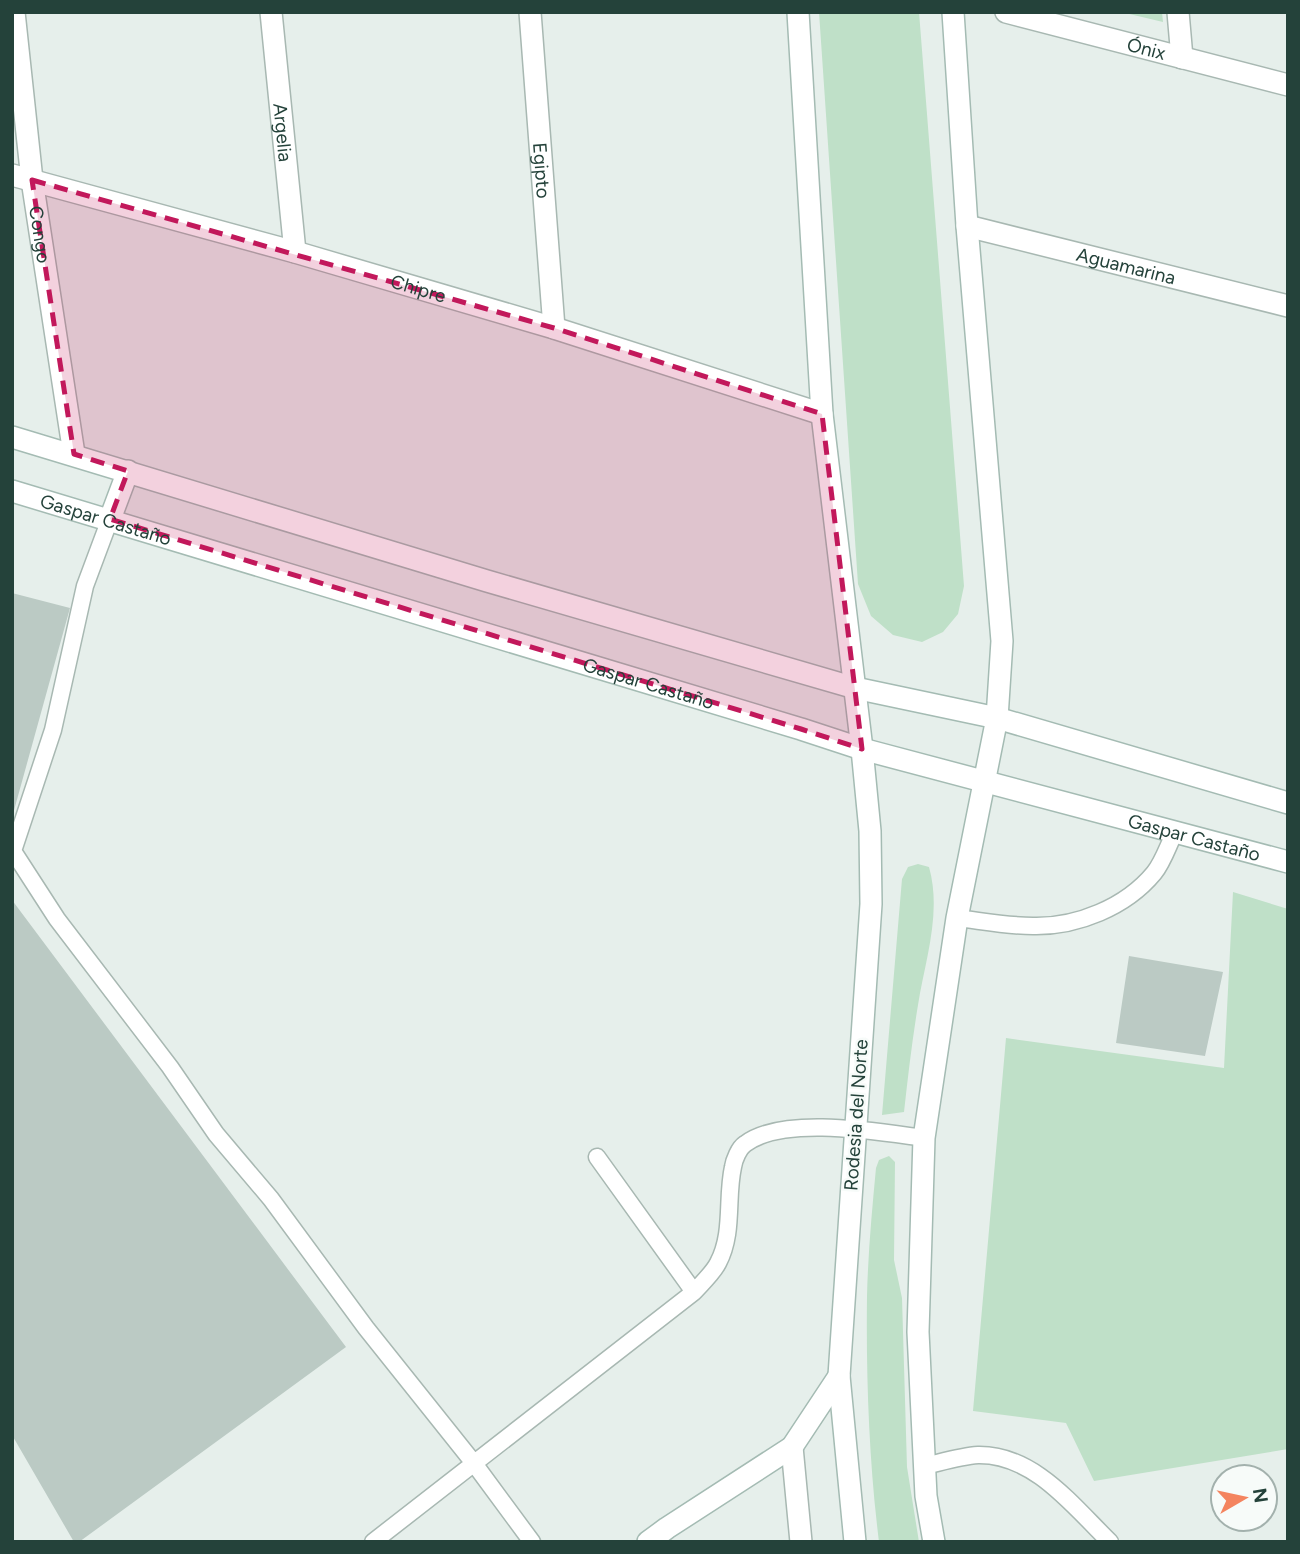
<svg xmlns="http://www.w3.org/2000/svg" width="1300" height="1554" font-family="Figtree,sans-serif">
<style>
.green{fill:#bfe0c8}
.building{fill:#bbcac4}
.lines{fill:none;stroke-linecap:round;stroke-linejoin:round}
.lane-casing{stroke:#a8b8b2;stroke-width:19}
.street-casing{stroke:#a8b8b2;stroke-width:24}
.secondary-casing{stroke:#a4bbb3;stroke-width:24}
.lane{stroke:#fff;stroke-width:16}
.street{stroke:#fff;stroke-width:21}
.secondary{stroke:#fff;stroke-width:21}
.marked{fill:#c2185b;fill-opacity:0.2;stroke:#c2185b;stroke-width:5;stroke-dasharray:14 9;stroke-linejoin:round}
.labels{text-anchor:middle;dominant-baseline:central;stroke-width:5;stroke-linejoin:round;paint-order:stroke}
.street-label{font-size:19px;fill:#24423a;stroke:#f7fbf9}
</style>
<rect width="100%" height="100%" fill="#e6efeb"/>
<path class="green" d="M819 12H919L964 586 958 614 943 632 922 642 893 635 871 616 858 584Z
M1121 12H1162L1163 22Z
M918 864 929 867C942 913 925 960 918 1005 912 1041 908 1077 904 1112L882 1115 902 879 908 867Z
M1233 892 1288 909V1449L1094 1481 1066 1423 973 1411 1006 1038 1224 1068Z
M889 1156 895 1162 894 1260 902 1298 907 1467 919 1542H879C869 1461 866 1378 867 1296 868 1253 872 1210 876 1168L879 1160Z"/>
<path class="building" d="M12 593 70 608 13 814H12Z
M12 900 346 1347 79 1542H74L12 1435Z
M1129 956 1223 972 1205 1056 1116 1043Z"/>
<g class="lines">
<defs>
<path id="lane" d="M110 519 85 586 53 730 13 851 57 919 170 1067 216 1134 271 1199 366 1328 473 1462 532 1542
M957 918C982 921 1008 926 1033 926 1077 927 1126 907 1154 873 1163 862 1168 846 1174 834
M597 1157 694 1292
M925 1466C942 1462 961 1456 978 1455 1034 1454 1073 1506 1110 1542
M373 1542 694 1292C702 1283 713 1273 718 1263 734 1233 726 1198 733 1167 734 1160 739 1148 745 1144 783 1115 879 1132 924 1138"/>
<g id="street">
<path id="s1" d="M14 12 32 180 74 454"/>
<path id="s2" d="M271 12 295 252"/>
<path id="s3" d="M530 12 554 328"/>
<path id="s4" d="M1006 12 1288 85"/>
<path d="M1178 12 1182 58"/>
<path id="s5" d="M12 175 295 252 554 328 822 414"/>
<path id="s6" d="M967 226 1288 306"/>
<path d="M792 1447 801 1542"/>
</g>
<g id="secondary">
<path d="M798 12 822 414 862 749 870 831 871 904 839 1376 855 1542"/>
<path d="M12 437 487 581 855 688 997 718 1288 803"/>
<path id="s7" d="M12 491 801 729 862 749 1288 862"/>
<path d="M110 519 128 471"/>
<path d="M648 1542 667 1528 792 1447 839 1376"/>
<path d="M934 1542 926 1496 918 1332 924 1138 957 918 997 718 1002 641 967 226 953 12"/>
</g>
</defs>
<use href="#lane" class="lane-casing"/>
<use href="#street" class="street-casing"/>
<use href="#secondary" class="secondary-casing"/>
<use href="#lane" class="lane"/>
<use href="#street" class="street"/>
<use href="#secondary" class="secondary"/>
</g>
<path class="marked" d="M32 180 554 328 822 414 862 749 801 729 110 519 128 471 74 454Z"/>
<g class="labels">
<g class="street-label">
<text stroke="none"><textPath href="#s4" startOffset="145">Ónix</textPath></text>
<text stroke="none"><textPath href="#s2" startOffset="121">Argelia</textPath></text>
<text stroke="none"><textPath href="#s3" startOffset="159">Egipto</textPath></text>
<text stroke="none"><textPath href="#s1" startOffset="224">Congo</textPath></text>
<text stroke="none"><textPath href="#s6" startOffset="164">Aguamarina</textPath></text>
<text stroke="none"><textPath href="#s5" startOffset="422">Chipre</textPath></text>
<text stroke="none"><textPath href="#s7" startOffset="98">Gaspar Castaño</textPath></text>
<text stroke="none"><textPath href="#s7" startOffset="665">Gaspar Castaño</textPath></text>
<text stroke="none"><textPath href="#s7" startOffset="1232">Gaspar Castaño</textPath></text>
<text transform="translate(856 1115) rotate(-86)">Rodesia del Norte</text>
</g>
</g>
<rect width="1300" height="1554" fill="none" stroke="#24423a" stroke-width="28"/>
<g transform="translate(1244 1498) rotate(81)"><circle r="33" fill="#f7fbf9" stroke="#a3b1ad" stroke-width="2"/>
<path d="M0-5L12 26L0 18L-12 26Z" fill="#f4845f"/>
<text y="-10" font-size="19" font-weight="bold" text-anchor="middle" fill="#24423a">N</text>
</g>
</svg>
